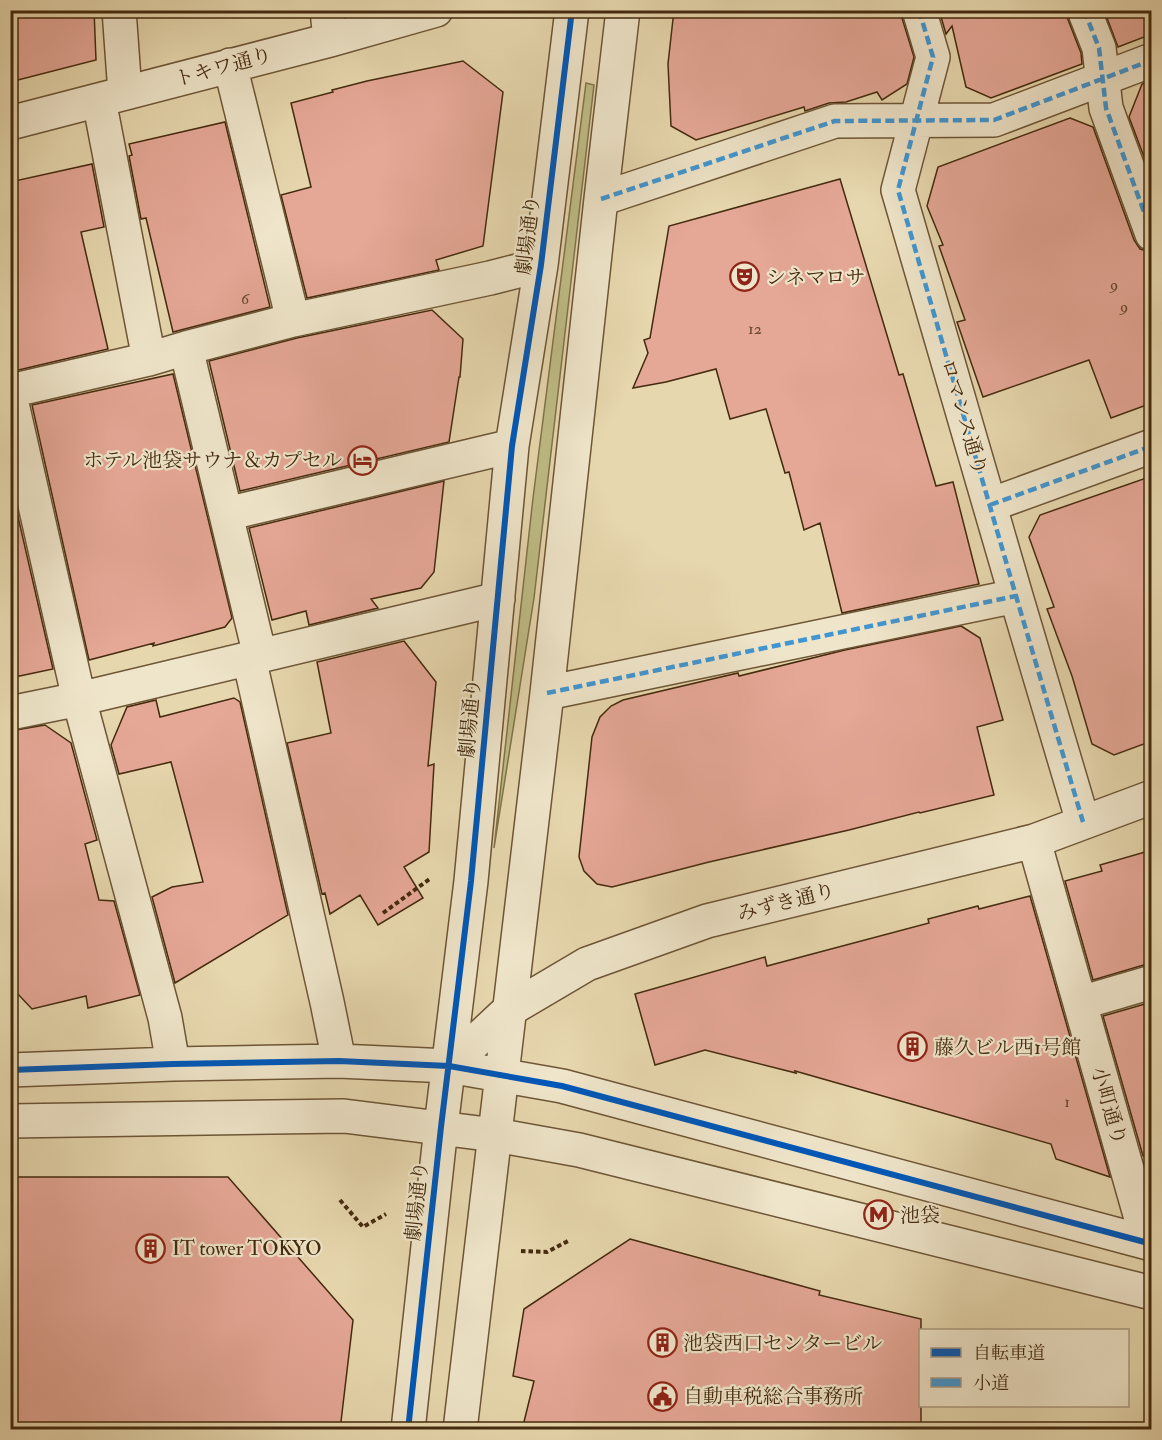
<svg xmlns="http://www.w3.org/2000/svg" width="1162" height="1440" font-family="'IM FELL Double Pica','Noto Serif JP',serif">
<style>
.green{fill:#bebc85;stroke:#81734a;stroke-width:1.5}
.building{fill:#e5a796;stroke:#442a0e;stroke-width:1.5}
.lines{fill:none;stroke-linecap:round;stroke-linejoin:round}
.minor-casing{stroke:#6d5536;stroke-width:36}
.path{stroke:#442a0e;stroke-width:4;stroke-dasharray:4.5 3;stroke-linecap:butt}
.minor{stroke:#efe5ca;stroke-width:33}
.quiet{stroke:#4096d2;stroke-width:4.5;stroke-dasharray:9 4.5;stroke-linecap:butt}
.cycleway-casing{stroke:#efe5ca;stroke-width:10}
.cycleway{stroke:#0057b8;stroke-width:6}
.labels{text-anchor:middle;dominant-baseline:central;stroke-width:4.5;stroke-linejoin:round;paint-order:stroke}
.number-label{font-size:16px;fill:#6c4930}
.street-label{font-size:20px;fill:#442a0e;stroke:#efe5ca}
.poi-label{font-size:20px;fill:#442a0e;stroke:#efe5ca;text-anchor:start}
</style>
<rect width="100%" height="100%" fill="#e7d7ae"/>
<filter id="stains"><feTurbulence type="fractalNoise" baseFrequency=".00333" numOctaves="4"/><feColorMatrix values="0 0 0 0 .2 0 0 0 0 .09 0 0 0 0 .02 0 0 0 .5 -.17"/></filter>
<radialGradient id="worn" r=".72"><stop offset=".6" stop-color="#630" stop-opacity="0"/><stop offset="1" stop-color="#630" stop-opacity=".3"/></radialGradient>
<path class="green" d="M586 83 594 85 534 598 494 848 533 498Z"/>
<path class="building" d="M10 10H94L96 60 10 82Z
M674 10H901V15L914 57 907 84 882 100 877 92 846 102 829 103 805 111 804 107 696 140 671 126 668 64Z
M939 10H1066L1067 17 1081 53 1082 64 991 98 966 87 952 26 946 34Z
M1104 10H1152V34L1118 47Z
M463 61 503 92 483 246 436 260 439 270 307 298 281 195 311 187 291 103 333 92 332 90 367 81Z
M1152 80V178L1129 117 1142 84Z
M1070 118 1093 127 1134 240 1140 249 1152 252V403L1111 418 1089 360 983 397 957 322 965 320 939 246 943 245 927 206 938 167Z
M225 122 270 307 173 332 146 218 141 219 129 156 132 155 129 144Z
M92 164 104 227 81 232 108 349 10 372V182Z
M840 179 899 375 903 374 936 486 953 482 979 584 842 613 820 523 804 530 789 472 785 473 766 409 730 419 716 369 666 382 633 388 648 353 644 340 650 338 669 226Z
M432 310 463 339 460 377H459L449 442 240 491 209 361 297 338Z
M173 374 232 618 225 627 153 646 154 643 89 660 32 405Z
M1152 476V741L1114 755 1092 744 1072 676 1047 609 1054 607 1029 537 1040 515Z
M444 481 434 572 421 588 371 599 378 608 309 625 306 611 272 620 249 528Z
M10 482 53 669 10 678Z
M961 626 980 638 1003 720 977 727 994 795 920 813 919 812 849 830 709 862 612 887 597 884 584 871 579 857 592 737 600 717 611 706 623 700 738 673 739 676 845 650Z
M404 641 436 682 428 766 434 764 429 852 404 867 423 898 378 925 360 895 330 914 325 893 322 894 287 743 331 733 317 662Z
M234 698 240 702 288 915 175 983 152 897 172 887 203 882 171 762 119 774 111 745 127 707 156 700 160 717Z
M45 725 71 743 97 840 85 844 99 900 114 901 140 995 88 1008 86 996 32 1009 14 990 10 974V731Z
M1152 850V964H1147L1093 980 1065 881 1102 871 1100 865Z
M1030 896 1110 1177 1056 1159 1051 1144 795 1071 796 1073 705 1050 655 1065 635 994 765 957 767 966 929 923 928 919 978 906 979 909Z
M1152 1002V1159L1143 1156 1103 1016Z
M10 1177H228L353 1320 340 1430H10Z
M630 1239 820 1291 819 1295 921 1319V1430H522L534 1381 513 1376 524 1309Z"/>
<g class="lines">
<defs>
<path id="minor" d="M119 10 125 93
M327 10 330 40
M919 10 933 57 898 190 1016 596 1083 822
M1084 10 1099 48 1106 108 1152 234
M230 65 293 320
M99 100 149 359
M10 123 330 40 436 10
M601 199 835 121 994 120 1152 60
M186 348 260 656
M10 391 149 359 186 348 293 320 490 278 541 265
M10 395 79 699 165 1018 173 1064
M990 505 1152 446
M226 514 512 446
M249 658 327 1002 339 1061
M547 693 1016 596
M10 713 79 699 498 599
M1034 841 1148 1243
M1080 1003 1152 982
M449 1066 509 1010 587 964 707 921 1034 841 1152 797
M10 1070 173 1064 339 1061 449 1066 562 1086 1152 1244
M10 1121 344 1116 495 1135 579 1150 1152 1293
M408 1430 441 1127 471 881 512 446 541 265 572 10
M460 1430 547 693 601 199 623 10"/>
</defs>
<use href="#minor" class="minor-casing"/>
<path class="path" d="M383 913 431 878
M340 1200 363 1227 386 1214
M521 1251 547 1252 568 1241"/>
<use href="#minor" class="minor"/>
<path class="quiet" d="M919 10 933 57 898 190 1016 596 1083 822
M1084 10 1099 48 1106 108 1152 234
M601 199 835 121 994 120 1152 60
M990 505 1152 446
M547 693 1016 596"/>
<defs>
<path id="cycleway" d="M10 1070 173 1064 339 1061 449 1066 562 1086 1152 1244
M408 1430 441 1127 471 881 512 446 541 265 572 10"/>
</defs>
<use href="#cycleway" class="cycleway-casing"/>
<use href="#cycleway" class="cycleway"/>
</g>
<defs>
<symbol id="theatre-ring" viewBox="-11 -11 22 22"><circle r="9.5" fill="#efe5ca" stroke="#8f2418" stroke-width="1.5"/><path d="M-5-5.5Q0-4 5-5.5V0Q5 5 0 6Q-5 5-5 0ZM-3.3-2.5H-1v1.5H-3.3ZM1-2.5H3.3v1.5H1ZM-2.8 1Q0 5.5 2.8 1Z" fill="#8f2418"/></symbol>
<symbol id="hotel-ring" viewBox="-11 -11 22 22"><circle r="9.5" fill="#efe5ca" stroke="#8f2418" stroke-width="1.5"/><path d="M-6-4.5h1.5V1H6V5H4.5V3h-9V5H-6ZM-4 0a1.8 1.8 0 1 1 3.6 0ZM.5 0V-2.5h3Q6-2.5 6 0Z" fill="#8f2418"/></symbol>
<symbol id="building-ring" viewBox="-11 -11 22 22"><circle r="9.5" fill="#efe5ca" stroke="#8f2418" stroke-width="1.5"/><path d="M-4-6H4V6H1V3H-1V6H-4ZM-2.5-4.3h1.7v1.8h-1.7ZM.8-4.3h1.7v1.8H.8ZM-2.5-1h1.7V.8h-1.7ZM.8-1h1.7V.8H.8Z" fill="#8f2418"/></symbol>
<symbol id="metro-ring" viewBox="-11 -11 22 22"><circle r="9.5" fill="#efe5ca" stroke="#8f2418" stroke-width="1.5"/><path d="M-5.5 5V-5H-3L0 0L3-5H5.5V5H3V-.5L0 4L-3-.5V5Z" fill="#8f2418"/></symbol>
<symbol id="civic-ring" viewBox="-11 -11 22 22"><circle r="9.5" fill="#efe5ca" stroke="#8f2418" stroke-width="1.5"/><path d="M-.6-6.5H3V-4.5H.6V-3L4-1V1h2V6H-6V1h2V-1L-.6-3ZM-1.2 2.5V6h2.4V2.5Z" fill="#8f2418"/></symbol>
</defs>
<g fill-rule="evenodd">
<use href="#theatre-ring" x="728" y="260" width="33" height="33"/>
<use href="#hotel-ring" x="346" y="444" width="33" height="33"/>
<use href="#building-ring" x="896" y="1030" width="33" height="33"/>
<use href="#metro-ring" x="862" y="1198" width="33" height="33"/>
<use href="#building-ring" x="134" y="1232" width="33" height="33"/>
<use href="#building-ring" x="646" y="1326" width="33" height="33"/>
<use href="#civic-ring" x="646" y="1380" width="33" height="33"/>
</g>
<g class="labels">
<g class="number-label">
<text x="1114" y="285">9</text>
<text x="245" y="299">6</text>
<text x="1124" y="307">9</text>
<text x="755" y="329">12</text>
<text x="1067" y="1102">1</text>
</g>
<g class="street-label">
<text transform="translate(223 67) rotate(-15)">トキワ通り</text>
<text transform="translate(528 235) rotate(-83)">劇場通り</text>
<text transform="translate(964 417) rotate(74)">ロマンス通り</text>
<text transform="translate(470 718) rotate(-85)">劇場通り</text>
<text transform="translate(786 902) rotate(-14)">みずき通り</text>
<text transform="translate(1109 1106) rotate(74)">小町通り</text>
<text transform="translate(417 1201) rotate(-84)">劇場通り</text>
</g>
<g class="poi-label">
<text x="766" y="277">シネマロサ</text>
<text x="342" y="460" text-anchor="end">ホテル池袋サウナ＆カプセル</text>
<text x="934" y="1047">藤久ビル西1号館</text>
<text x="900" y="1215">池袋</text>
<text x="172" y="1248">IT tower TOKYO</text>
<text x="683" y="1343">池袋西口センタービル</text>
<text x="683" y="1396">自動車税総合事務所</text>
</g>
</g>
<rect width="1162" height="1440" fill="none" stroke="#e7d7ae" stroke-width="36"/>
<rect x="12" y="12" width="1138" height="1416" fill="none" stroke="#442a0e" stroke-width="3"/>
<rect x="18" y="18" width="1126" height="1404" fill="none" stroke="#442a0e" stroke-width="1.5"/>
<rect x="919" y="1329" width="210" height="78" fill="#efe5ca" stroke="#ab9a7f" stroke-width="1.5"/>
<rect x="931" y="1348" width="30" height="9" fill="#0057b8" stroke="#ab9a7f" stroke-width="1.5"/>
<text x="973" y="1359" font-size="18" fill="#442a0e">自転車道</text>
<rect x="931" y="1378" width="30" height="9" fill="#4096d2" stroke="#ab9a7f" stroke-width="1.5"/>
<text x="973" y="1389" font-size="18" fill="#442a0e">小道</text>
<rect width="100%" height="100%" filter="url(#stains)"/>
<rect width="100%" height="100%" fill="url(#worn)"/>
</svg>
